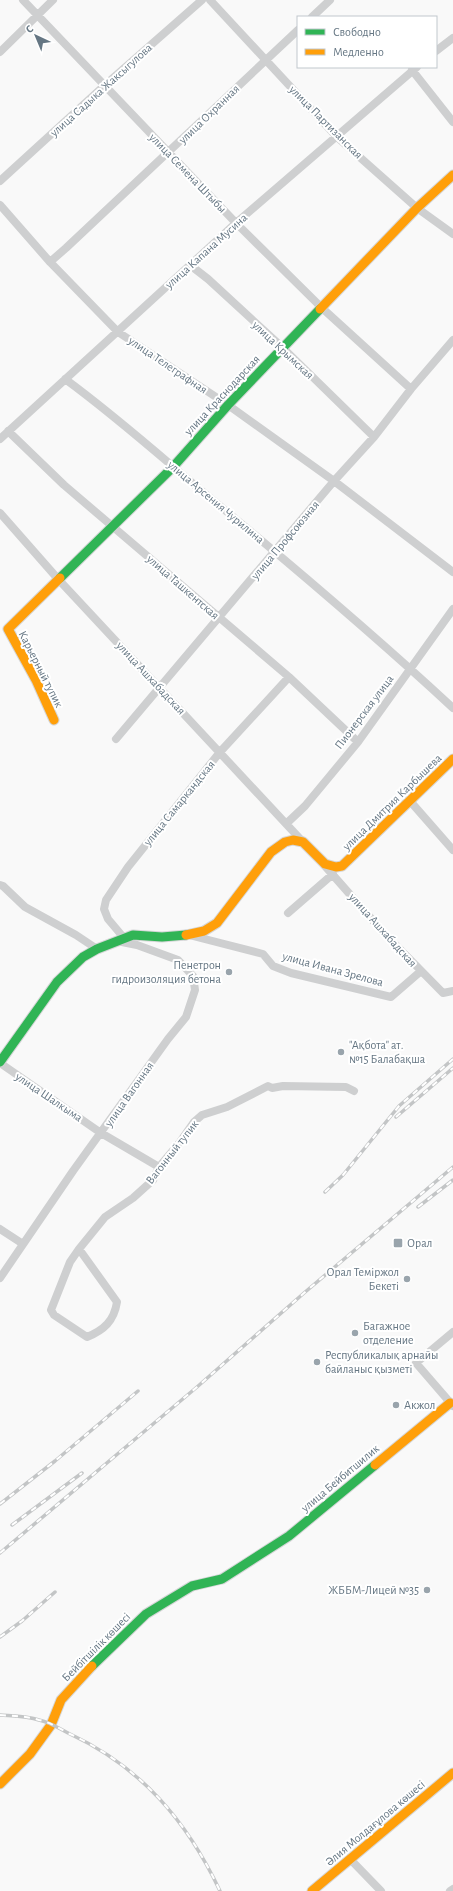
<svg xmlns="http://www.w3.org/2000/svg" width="453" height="1891" font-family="'Alegreya Sans',sans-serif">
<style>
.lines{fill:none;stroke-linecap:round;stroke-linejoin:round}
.fast-casing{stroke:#d5d6d7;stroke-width:11}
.slow-casing{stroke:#d5d6d7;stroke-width:11}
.street{stroke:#cecfd0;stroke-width:8}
.fast{stroke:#30b455;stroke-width:9}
.slow{stroke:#ff9f0a;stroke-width:9}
.rail-casing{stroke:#c3c5c6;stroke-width:3.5}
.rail{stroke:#fff;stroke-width:2;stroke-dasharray:6;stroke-linecap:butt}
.poi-dot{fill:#99a4ac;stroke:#fff;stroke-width:1.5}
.labels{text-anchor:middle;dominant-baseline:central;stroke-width:4;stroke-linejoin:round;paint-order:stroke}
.street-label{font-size:12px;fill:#657683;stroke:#fff}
.poi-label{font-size:12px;fill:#657683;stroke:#fff;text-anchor:start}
</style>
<rect width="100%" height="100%" fill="#f9f9f9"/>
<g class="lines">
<defs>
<path id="fast" d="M60 578 173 467 228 405 320 309
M0 1062 57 982 83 957 97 949 133 935 162 937 186 935
M92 1666 146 1614 192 1586 222 1579 289 1536 375 1465"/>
<path id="slow" d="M320 309 417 208 453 175
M54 720 36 680 8 629 60 578
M186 935 204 931 217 923 271 852 285 842 293 840 303 842 325 864 336 867 342 866 453 759
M375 1465 450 1403
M0 1784 30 1754 51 1725 61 1700 92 1666
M312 1891 453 1773"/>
</defs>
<use href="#fast" class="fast-casing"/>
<use href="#slow" class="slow-casing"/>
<path class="street" d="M23 0 236 223 322 308 411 389
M210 0 337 137 417 208 453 234
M312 17 330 0
M436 51 453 38
M0 52 53 0
M412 70 453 122
M0 181 104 86 202 0
M0 205 50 262 118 332 228 405 334 481 453 572
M50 262 66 248 298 30
M190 265 208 279 283 348 374 437
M65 379C113 414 158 454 203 492 288 562 372 633 453 708
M8 431 64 485 289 677 358 742
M0 439 236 223 417 67
M0 513 58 579 303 842
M116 739 334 481 374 437 411 389 453 340
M410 801 453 850
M287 823 305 806 358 742 453 609
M325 866 383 932 443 993 453 991
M0 885 3 886 25 907 76 935 97 949
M288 913 333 874
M189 935 263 954 273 966 291 973 391 997 421 971
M124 938 108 919 104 909 106 900 128 867 220 752 289 677
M0 1063 101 1133 159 1167
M0 1229 23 1244
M79 1249 117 1302C114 1321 104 1330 87 1337L54 1315 51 1310 70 1262 79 1249 105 1217 133 1198 153 1180 159 1167 180 1142 194 1122 202 1115 227 1107 268 1086 272 1088 283 1086 346 1087 354 1091
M0 1278 73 1171 168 1039 186 1017 195 990 193 976 178 960 137 945 117 941
M453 1332 416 1363 453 1406
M350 1859 381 1891
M450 1891 453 1889"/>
<use href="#fast" class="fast"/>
<use href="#slow" class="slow"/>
<defs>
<path id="rail" d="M396 1117 453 1068
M325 1192 343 1175 399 1106 453 1059
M418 1207 453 1180
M0 1504 55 1461 138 1391
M12 1525 82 1473
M0 1553 197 1387 304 1293 453 1167
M0 1637 22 1621 55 1592
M0 1715C13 1716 27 1716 39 1720 50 1722 60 1729 70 1734 141 1767 187 1821 220 1891"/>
</defs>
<use href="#rail" class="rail-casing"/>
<use href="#rail" class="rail"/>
</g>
<g class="poi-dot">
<circle cx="229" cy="972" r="4"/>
<circle cx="341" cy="1052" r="4"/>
<rect x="393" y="1238" width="10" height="10" rx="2"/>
<circle cx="407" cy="1279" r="4"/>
<circle cx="355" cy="1333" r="4"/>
<circle cx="317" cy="1362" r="4"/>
<circle cx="396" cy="1405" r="4"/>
<circle cx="427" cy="1590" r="4"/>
</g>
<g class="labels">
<g class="street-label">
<text transform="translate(101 90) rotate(-42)">улица Садыка Жаксыгулова</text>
<text transform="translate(209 114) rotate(-44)">улица Охранная</text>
<text transform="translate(326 122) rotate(45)">улица Партизанская</text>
<text transform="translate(188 173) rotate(46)">улица Семена Штыбы</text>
<text transform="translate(206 251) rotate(-42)">улица Капана Мусина</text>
<text transform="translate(283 350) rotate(43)">улица Крымская</text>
<text transform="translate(168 365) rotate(34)">улица Телеграфная</text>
<text transform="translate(222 395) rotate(-47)">улица Краснодарская</text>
<text transform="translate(216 502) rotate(40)">улица Арсения Чурилина</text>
<text transform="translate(285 540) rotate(-50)">улица Профсоюзная</text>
<text transform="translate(183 587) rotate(41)">улица Ташкентская</text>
<text transform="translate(41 669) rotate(63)">Карьерный тупик</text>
<text transform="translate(151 678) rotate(47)">улица Ашхабадская</text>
<text transform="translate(364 712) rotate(-53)">Пионерская улица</text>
<text transform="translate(392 802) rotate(-44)">улица Дмитрия Карбышева</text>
<text transform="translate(179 803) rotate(-51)">улица Самаркандская</text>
<text transform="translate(383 930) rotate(48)">улица Ашхабадская</text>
<text transform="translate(333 969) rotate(15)">улица Ивана Зрелова</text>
<text transform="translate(129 1094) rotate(-55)">улица Вагонная</text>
<text transform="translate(49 1097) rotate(34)">улица Шалкыма</text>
<text transform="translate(172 1152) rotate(-52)">Вагонный тупик</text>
<text transform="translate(340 1478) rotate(-40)">улица Бейбитшилик</text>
<text transform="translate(96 1647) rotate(-45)">Бейбітшілік көшесі</text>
<text transform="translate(375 1823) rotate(-40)">Әлия Молдағұлова көшесі</text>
</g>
<g class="poi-label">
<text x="221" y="965" text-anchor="end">Пенетрон<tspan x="221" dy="14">гидроизоляция бетона</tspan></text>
<text x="349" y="1045">"Ақбота" ат.<tspan x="349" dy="14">№15 Балабақша</tspan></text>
<text x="407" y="1243">Орал</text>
<text x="399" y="1272" text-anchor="end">Орал Теміржол<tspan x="399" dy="14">Бекеті</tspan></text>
<text x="363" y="1326">Багажное<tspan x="363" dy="14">отделение</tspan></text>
<text x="325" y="1355">Республикалық арнайы<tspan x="325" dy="14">байланыс қызметі</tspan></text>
<text x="404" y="1405">Акжол</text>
<text x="419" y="1590" text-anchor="end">ЖББМ-Лицей №35</text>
</g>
</g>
<rect x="297" y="16" width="140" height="52" fill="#ffffff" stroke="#c1c8cd"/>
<rect x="305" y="29" width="20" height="6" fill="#30b455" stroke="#c1c8cd"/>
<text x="333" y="36" font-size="12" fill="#657683">Свободно</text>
<rect x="305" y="49" width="20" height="6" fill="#ff9f0a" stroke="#c1c8cd"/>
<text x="333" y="56" font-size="12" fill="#657683">Медленно</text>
<g transform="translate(36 36) rotate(316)" stroke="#ffffff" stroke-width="3" paint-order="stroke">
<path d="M0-3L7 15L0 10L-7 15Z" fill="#657683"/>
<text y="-6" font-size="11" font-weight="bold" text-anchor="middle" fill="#657683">С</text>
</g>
</svg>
